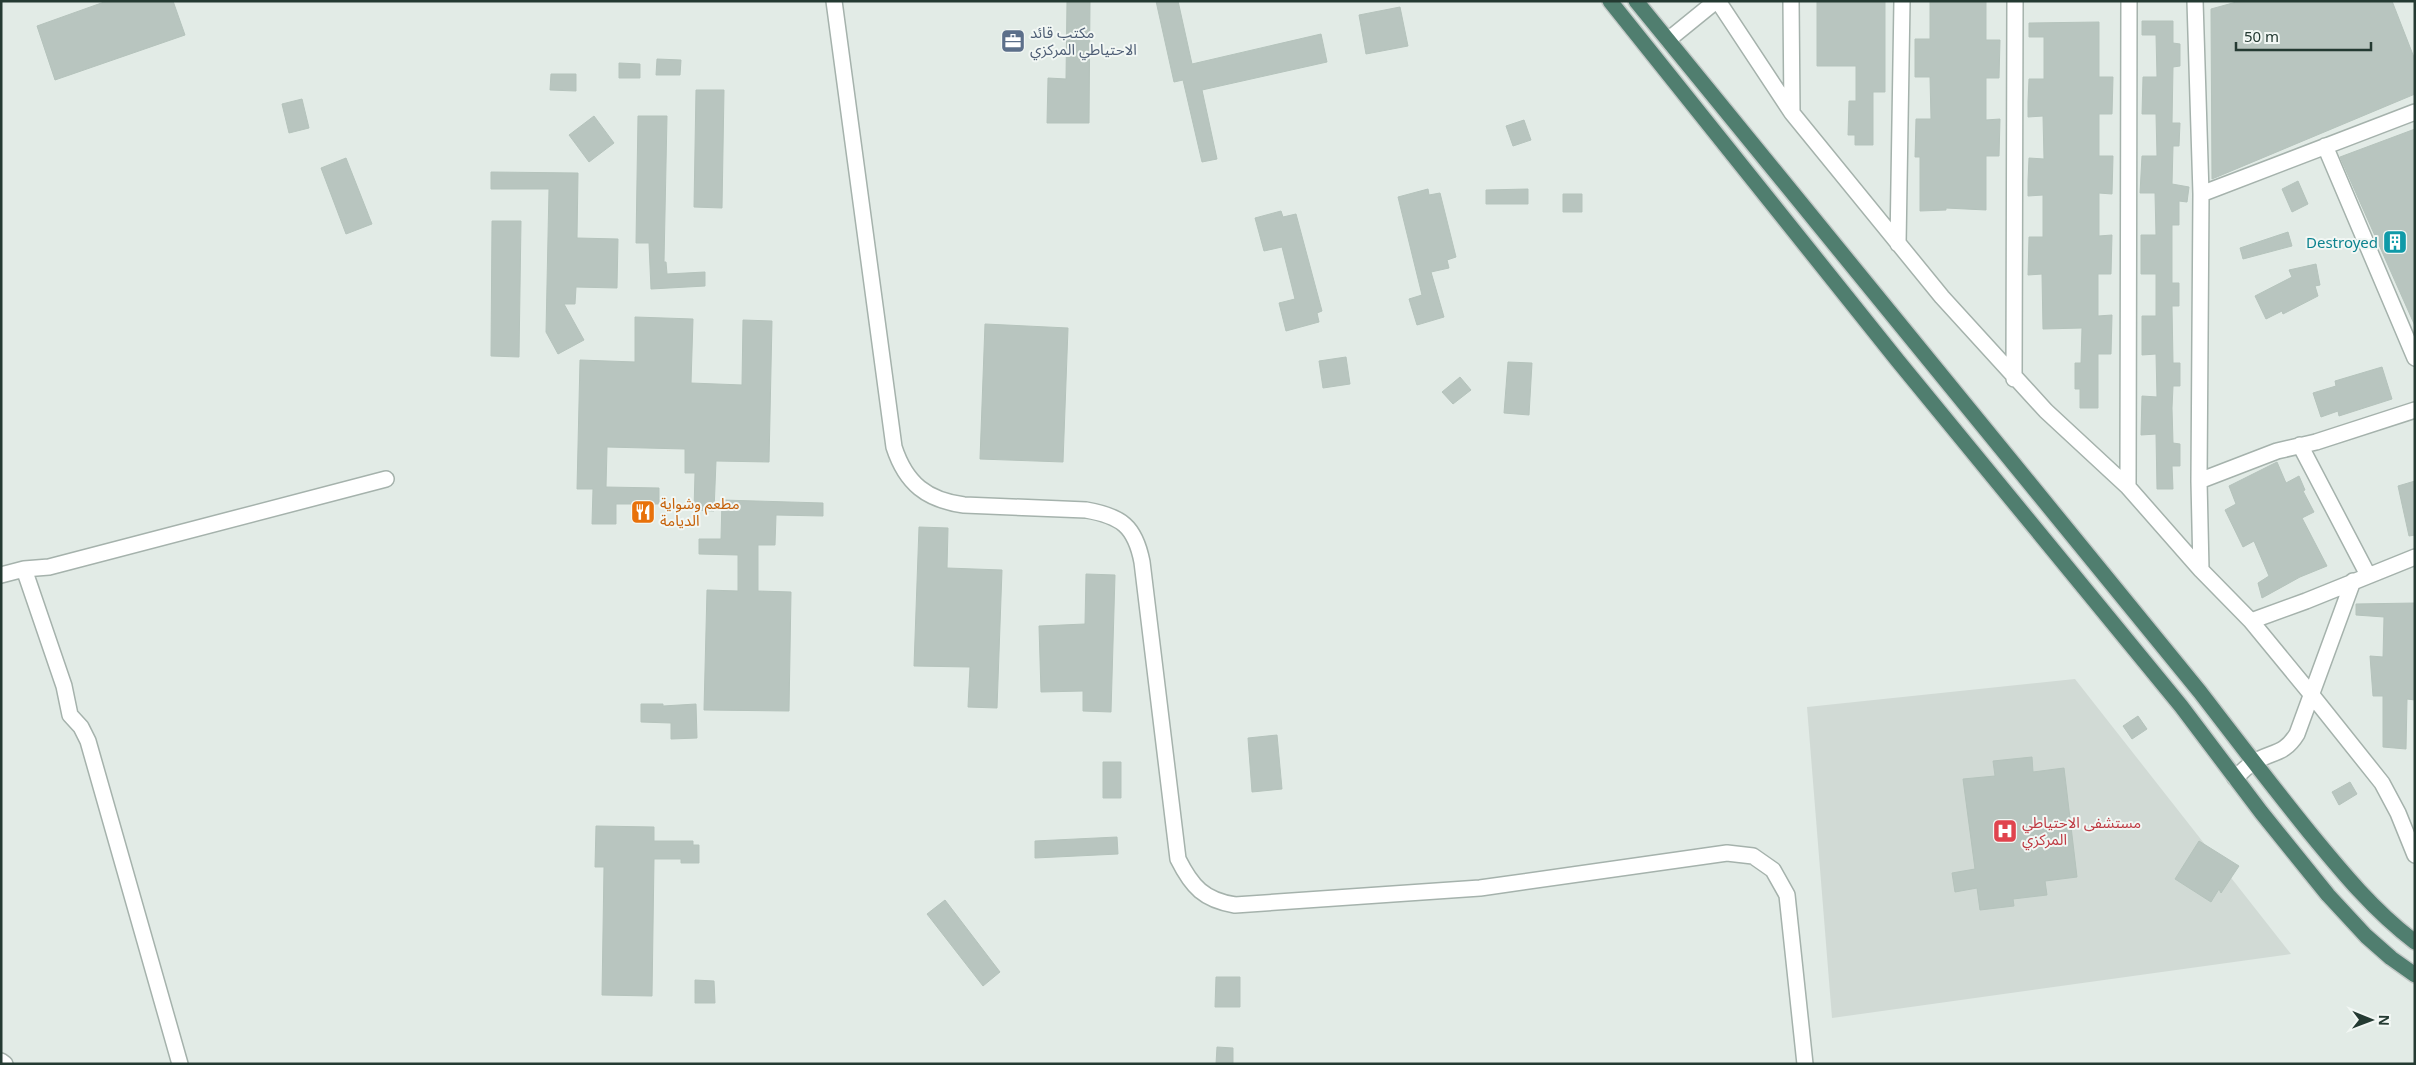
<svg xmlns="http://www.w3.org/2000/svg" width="2416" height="1065" font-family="'Noto Sans','Noto Sans Arabic',sans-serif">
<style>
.built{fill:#d1dad5}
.building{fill:#b8c5bf;stroke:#b5c3bc}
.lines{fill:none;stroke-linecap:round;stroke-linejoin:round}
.minor-casing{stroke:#a5b2ac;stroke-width:18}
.trunk-casing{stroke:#c2c8c6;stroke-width:18}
.minor{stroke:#fff;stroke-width:15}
.trunk{stroke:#507e6f;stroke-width:15}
.labels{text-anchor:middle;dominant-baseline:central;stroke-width:4;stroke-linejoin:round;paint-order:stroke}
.service-label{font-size:15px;fill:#4e5e75;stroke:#f2f7f4;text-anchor:start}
.culture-label{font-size:15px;fill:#0d838f;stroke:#f2f7f4;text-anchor:end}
.food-label{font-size:15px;fill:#c56008;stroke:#f2f7f4;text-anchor:start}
.health-label{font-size:15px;fill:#be3a42;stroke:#f2f7f4;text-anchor:start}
</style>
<rect width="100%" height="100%" fill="#e2ebe6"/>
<path class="built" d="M2075 679 2291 954 1832 1018 1807 707Z"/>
<path class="building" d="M107 1H173L185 35 55 80 37 26Z
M1067 1H1090L1089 123H1047L1048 78 1066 79Z
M1156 1H1178L1192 64 1321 34 1327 62 1202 90 1217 159 1202 162 1183 80 1174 82Z
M1817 1H1885V92H1873V145H1855V135H1848L1849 101H1856V66H1817Z
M1930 1H1986V40H2000L1999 78H1986V120L2000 119 1999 156H1986V210L1946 208V210L1920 211V157H1915L1916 119H1931L1930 77H1915V39H1930Z
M2240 1H2392L2415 60V94L2212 179 2211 9Z
M1400 7 1408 46 1366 54 1359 15Z
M2142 21H2173V43L2180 44V66L2173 67 2172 123H2180L2179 146H2173L2172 184 2189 187 2187 202 2179 201V225H2172V283H2179V306H2172L2173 363H2180V386H2173L2172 408 2173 443 2180 444V466H2172L2173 489H2157L2156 434 2141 435 2142 396 2157 397 2156 354 2142 355V316H2156V274H2141V235H2156L2155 193H2140L2142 156H2157L2156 114H2142L2143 77H2157L2156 35H2142Z
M2099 22V77H2113L2112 114H2099V156H2113L2112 194 2099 193V236L2112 235 2111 274H2098V316L2112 315 2111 354H2098V408H2080V389H2075V363H2081L2082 328 2043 329 2042 274 2028 275 2029 237H2043V195L2028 196V181L2029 158 2044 159 2043 116 2028 117V102L2029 79H2044V37H2029V23Z
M657 59 681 60 680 75H656Z
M619 63 640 64V78H619Z
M551 74H576V91L550 90Z
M696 90H724L722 208 694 207Z
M302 99 309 128 289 133 282 104Z
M594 116 614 143 589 162 569 135Z
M638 116H667L664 262H666L667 274 705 272V286L651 289 649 243H636Z
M1524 120 1531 140 1513 146 1506 126Z
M2415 129V326L2340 157Z
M346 158 372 224 346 234 321 168Z
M491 172 578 173 577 238 618 239 617 288 576 287 575 304H564L584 340 558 354 546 332 549 189H491Z
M2298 181 2308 204 2292 212 2282 189Z
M1428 189 1429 195 1440 193 1456 257 1447 260 1449 268 1431 272 1444 317 1417 325 1409 299 1422 295 1398 197Z
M1528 189V204H1486V190Z
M1563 194H1582V212H1563Z
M1281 211 1283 217 1296 214 1322 311 1317 313 1319 322 1286 331 1279 303 1295 299 1282 247 1264 251 1255 218Z
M492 221H521L519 357 491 356Z
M2288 232 2292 246 2243 259 2240 248Z
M2316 264 2320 285 2315 286 2318 296 2283 314 2282 311 2266 319 2255 296 2292 277 2289 270Z
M635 317 693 319 691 383 742 385 743 320 772 321 769 462 716 461 714 511 694 510 695 473H685V449L607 447 606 487 659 488V504H616V524H592L593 489H577L580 360 635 362Z
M985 324 1068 328 1063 462 980 459Z
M1346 357 1350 384 1323 388 1319 361Z
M1508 362 1532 363 1529 415 1504 413Z
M2382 367 2392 399 2339 416 2338 411 2321 417 2313 393 2336 386 2335 381Z
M1460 377 1471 390 1453 404 1442 392Z
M2277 462 2286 483 2299 476 2305 490 2303 491 2314 512 2302 518 2327 566 2300 577 2262 598 2258 583 2269 576 2254 541 2243 547 2225 510 2236 504 2229 486Z
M2415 481V535L2409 536 2398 486Z
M722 500 823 503V516L776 515 775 545H758V591L791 592 789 711 704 710 707 590 738 591V555L699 554V539H721Z
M919 527 948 528 947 568 1002 570 997 708 968 707 970 667 914 666Z
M1086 574 1115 575 1111 712 1083 711V691L1041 692 1039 626 1085 624Z
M2415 603V700L2407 699 2406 749 2383 747V696H2373L2370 656 2383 657 2384 617 2356 615V604Z
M641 704H663V706L696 704 697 738 671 739V723L641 722Z
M2138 716 2147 729 2132 739 2123 726Z
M1277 735 1282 789 1252 792 1248 738Z
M2032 757 2033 772 2064 768 2077 877 2045 881 2047 895 2013 899 2014 906 1980 910 1977 888 1955 892 1952 873 1975 869 1963 779 1995 776 1993 761Z
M1103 762H1121V798H1103Z
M2350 782 2357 794 2339 805 2332 792Z
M596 826 654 827V841H693V845H699V863H681V859H654L652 996 602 995 604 867H595Z
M1117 837 1118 854 1035 858V841Z
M2199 841 2239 866 2221 893 2219 889 2211 902 2175 879Z
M945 900 1000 972 983 986 927 914Z
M1216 977H1240V1007H1215Z
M695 980 714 981 715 1003H695Z
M1217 1047 1233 1048V1064H1216Z"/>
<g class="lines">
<defs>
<path id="minor" d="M834 1 894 447C906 484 927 500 964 505L1086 510C1121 516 1135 526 1142 562L1178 859C1192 887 1204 900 1235 905L1480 888 1727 853 1753 856 1773 870 1787 895 1805 1064
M1718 1 1792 113 1942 297 2046 411 2128 487 2201 570 2251 621 2311 694 2382 783 2398 813 2415 855
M1791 1 1792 113
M2195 1 2201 194 2199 481 2201 570
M1668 40 1716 1
M2325 146 2415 358
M2201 194 2415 112
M1898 244 1902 1
M2014 379 2015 1
M2300 445 2368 575
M2199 481 2277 451 2316 442 2415 410
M2128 487 2129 1
M24 569 64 686 70 715 81 727 88 741 180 1064
M1 575 24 569 49 567 386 479
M2251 621 2306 601 2415 557
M2235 778C2241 773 2247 766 2254 762 2273 751 2284 755 2297 734L2353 581
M1 1061 5 1064"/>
<path id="trunk" d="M1610 1 1898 361 2181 706 2261 812 2328 895 2366 936 2391 958 2415 975
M1636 1 2200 692C2236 739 2272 786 2310 833 2342 872 2374 911 2415 942"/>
</defs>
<use href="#minor" class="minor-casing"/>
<use href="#trunk" class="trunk-casing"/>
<use href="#minor" class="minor"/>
<use href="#trunk" class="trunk"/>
</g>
<defs>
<symbol id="office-square" viewBox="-11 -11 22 22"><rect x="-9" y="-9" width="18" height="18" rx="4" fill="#5c6f8a" stroke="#f2f7f4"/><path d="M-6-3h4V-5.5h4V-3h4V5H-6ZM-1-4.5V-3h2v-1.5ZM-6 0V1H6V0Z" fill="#fff"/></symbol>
<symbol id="building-square" viewBox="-11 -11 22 22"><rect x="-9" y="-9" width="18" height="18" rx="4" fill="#0f9aa8" stroke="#f2f7f4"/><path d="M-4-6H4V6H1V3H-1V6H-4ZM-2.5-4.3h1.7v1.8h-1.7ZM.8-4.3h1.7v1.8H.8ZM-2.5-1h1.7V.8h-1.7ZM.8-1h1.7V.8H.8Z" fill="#fff"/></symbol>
<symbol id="restaurant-square" viewBox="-11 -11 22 22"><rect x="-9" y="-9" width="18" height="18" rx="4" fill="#e8710a" stroke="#f2f7f4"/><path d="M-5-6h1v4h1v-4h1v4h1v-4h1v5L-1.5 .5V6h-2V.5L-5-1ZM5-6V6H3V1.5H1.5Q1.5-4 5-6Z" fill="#fff"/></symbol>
<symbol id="hospital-square" viewBox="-11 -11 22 22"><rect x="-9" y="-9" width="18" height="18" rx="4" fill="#e0444e" stroke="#f2f7f4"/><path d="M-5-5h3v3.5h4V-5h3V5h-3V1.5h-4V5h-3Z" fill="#fff"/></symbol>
</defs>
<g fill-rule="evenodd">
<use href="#office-square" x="999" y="27" width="28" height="28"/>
<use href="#building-square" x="2381" y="228" width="28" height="28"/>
<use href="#restaurant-square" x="629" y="498" width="28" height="28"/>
<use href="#hospital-square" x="1991" y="817" width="28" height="28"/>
</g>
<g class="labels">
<g class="service-label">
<text x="1030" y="32">مكتب قائد<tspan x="1030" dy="17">الاحتياطي المركزي</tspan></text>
</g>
<g class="culture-label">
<text x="2378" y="242">Destroyed</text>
</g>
<g class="food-label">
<text x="660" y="503">مطعم وشواية<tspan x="660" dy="17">الديامة</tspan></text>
</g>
<g class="health-label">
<text x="2022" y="822">مستشفى الاحتياطي<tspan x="2022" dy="17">المركزي</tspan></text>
</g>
</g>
<rect width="2416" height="1065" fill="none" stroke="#243a32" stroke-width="5"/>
<g transform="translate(2371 1020) rotate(91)" stroke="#f2f7f4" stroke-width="4" paint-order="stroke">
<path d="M0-4L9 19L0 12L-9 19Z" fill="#243a32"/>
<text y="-8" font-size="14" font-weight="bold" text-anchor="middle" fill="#243a32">N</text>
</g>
<path d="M2236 42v8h135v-8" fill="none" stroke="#243a32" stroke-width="2.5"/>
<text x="2244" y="42" font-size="15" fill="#243a32" stroke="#f2f7f4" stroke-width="4" paint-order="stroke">50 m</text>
</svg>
